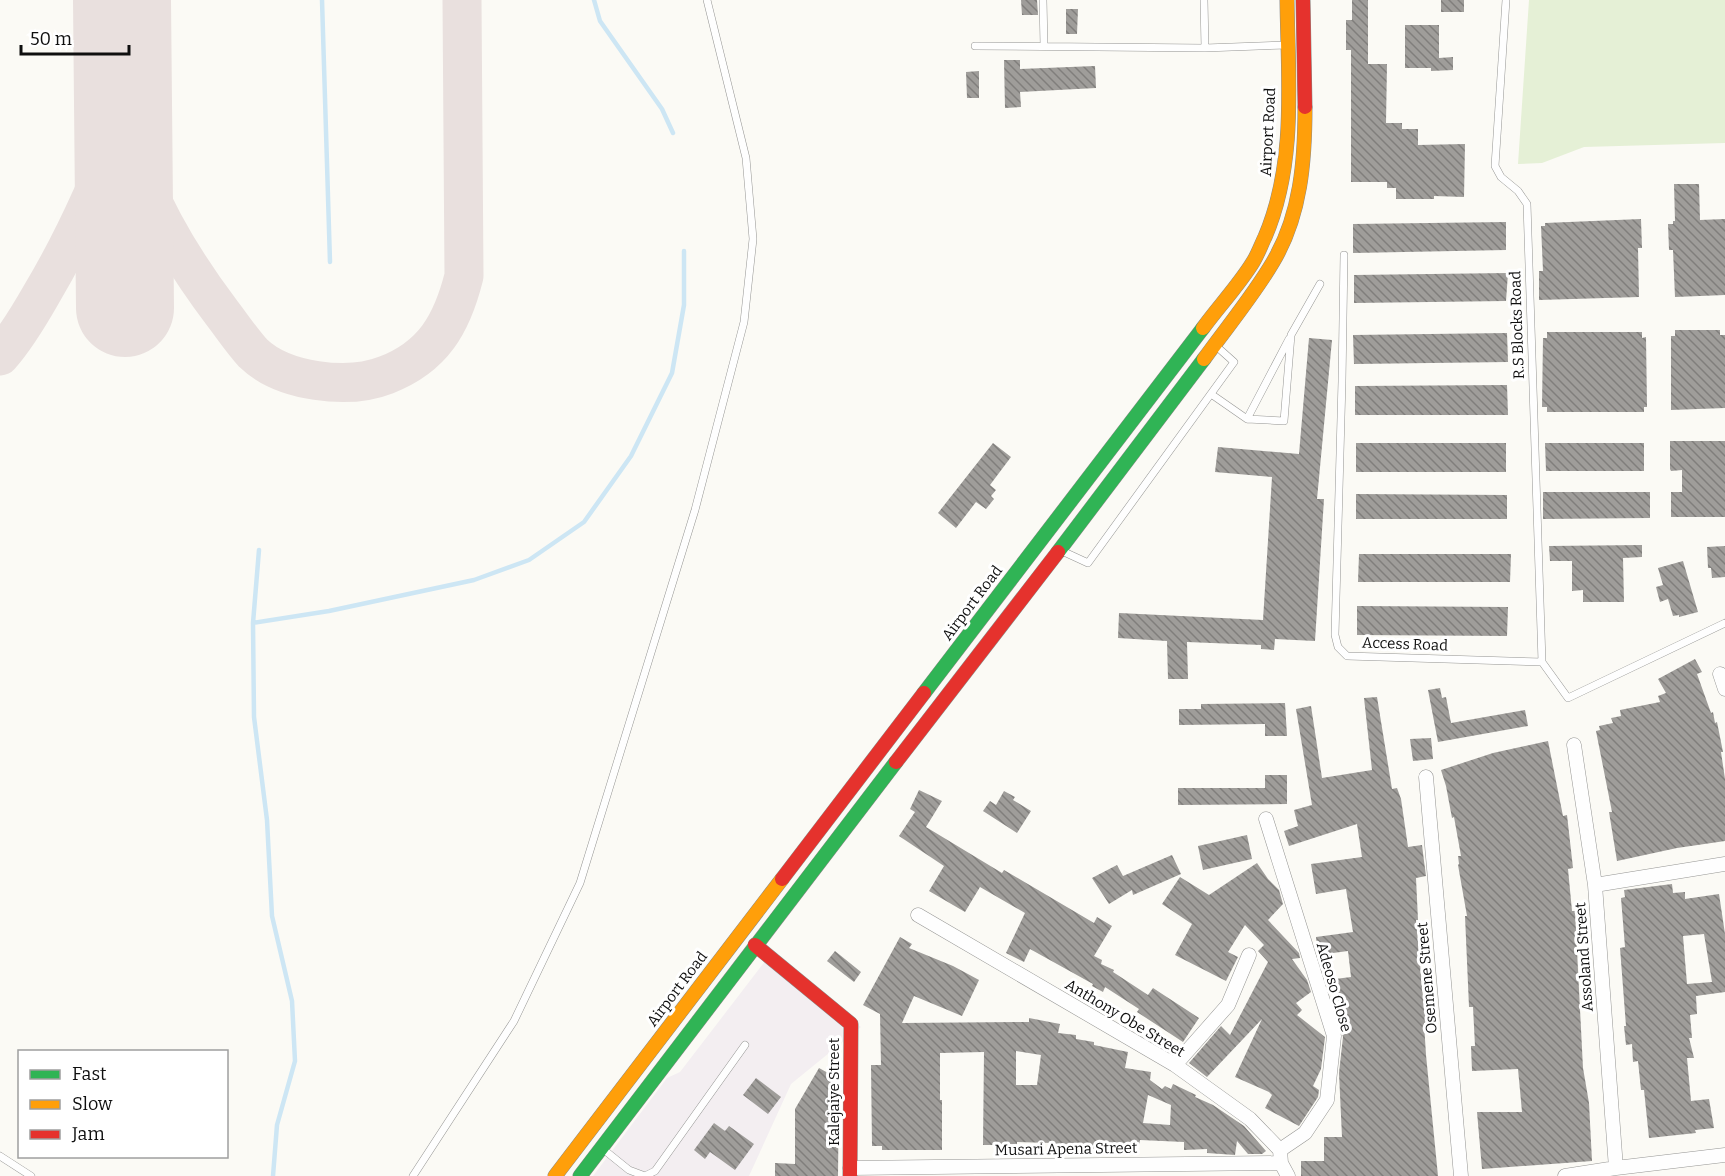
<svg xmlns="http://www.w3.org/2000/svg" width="1725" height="1176" font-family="Bitter,serif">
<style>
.industrial{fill:#f3eef1}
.grass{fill:#e5f0d6}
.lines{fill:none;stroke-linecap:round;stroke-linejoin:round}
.stream{stroke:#cde6f4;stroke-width:4.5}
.taxiway{stroke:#e9e0de;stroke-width:39}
.runway{stroke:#e9e0de;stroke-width:98}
.building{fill:url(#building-back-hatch);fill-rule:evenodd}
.lane-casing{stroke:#959593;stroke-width:8}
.street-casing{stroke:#959593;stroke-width:15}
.fast-casing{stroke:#8c8b89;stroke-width:15}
.slow-casing{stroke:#8c8b89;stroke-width:15}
.jam-casing{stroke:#8c8b89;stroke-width:15}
.lane{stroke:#fefefe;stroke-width:7}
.street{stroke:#fefefe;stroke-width:14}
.fast{stroke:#30b455;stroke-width:14}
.slow{stroke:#ff9f0a;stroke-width:14}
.jam{stroke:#e5322d;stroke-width:14}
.labels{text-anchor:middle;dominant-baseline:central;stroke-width:6;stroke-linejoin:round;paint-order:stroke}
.street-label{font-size:15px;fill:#0f0f0f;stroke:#fff}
</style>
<defs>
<pattern id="building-back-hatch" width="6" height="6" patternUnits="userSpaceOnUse" patternTransform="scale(1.5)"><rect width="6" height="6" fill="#9f9d9a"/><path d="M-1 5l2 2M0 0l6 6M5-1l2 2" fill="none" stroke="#807e7c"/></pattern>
</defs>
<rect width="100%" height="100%" fill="#fbfaf5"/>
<path class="industrial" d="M766 960 861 1027 791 1084 749 1176H593L667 1078 680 1072Z"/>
<path class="grass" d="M1529 0H1725V143L1584 147 1542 163 1518 164Z"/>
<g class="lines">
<path class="stream" d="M322 0 330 262
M594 0 600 21 662 109 673 133
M259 550 253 623 254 717 267 820 272 916 292 1001 295 1061 277 1125 273 1176
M253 623 329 611 474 580 529 560 584 522 631 456 672 373 684 305V251"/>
<path class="taxiway" d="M123 120C130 140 135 161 143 180 163 228 191 272 222 313 232 326 242 341 253 353 283 382 348 390 386 375 433 357 452 324 464 276L462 0
M0 356C16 338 29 316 41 295 75 238 100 182 123 120"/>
<path class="runway" d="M122 0 125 308"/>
</g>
<path class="building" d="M1021 0H1037L1038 15H1022Z
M1352 0H1368V64H1387L1386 123H1402V129H1418V145L1465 144 1464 197 1434 196V199H1396V188H1387V182H1351V50H1346V20H1352Z
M1441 0H1464V12H1441Z
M1066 9H1078L1077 34H1066Z
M1405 25H1439V58L1453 57V70L1431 71V68H1405Z
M1004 60H1020V69L1095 66 1096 88 1020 92 1021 107 1005 108Z
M979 71V98H967L966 72Z
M1674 184H1699L1700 220 1725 219V295L1675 297 1673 250H1669L1668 224H1673V221H1675Z
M1641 219 1642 248H1638L1639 297 1539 300V271H1543L1541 226H1545V223Z
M1506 222V250L1353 253V224Z
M1508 273 1506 301 1354 303V275Z
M1675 330H1720V335H1725V408L1671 410V336H1675Z
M1547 332H1642V338L1646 337 1647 407H1644V412H1547V407H1542L1543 338H1547Z
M1507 333 1508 362 1354 364 1353 335Z
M1309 338 1332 340 1317 499H1324L1315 641 1275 639 1274 650 1261 649V645L1187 642 1188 679H1168L1167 641 1118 638 1119 613 1263 620 1272 477 1215 472 1218 447 1299 454Z
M1507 385 1508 415H1355V386Z
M1670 441H1725V517H1671V492H1682V470L1671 471 1670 469Z
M993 443 1011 457 990 485 996 490 991 496 994 499 986 509 976 502 956 528 938 513Z
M1356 443H1506V472H1356Z
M1545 443H1644V471H1546Z
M1543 492H1650V518L1543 519Z
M1356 494 1507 495V519H1356Z
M1642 545V557L1623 558 1624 602H1583V590L1572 591V561H1550L1549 546Z
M1725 546V577L1712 578 1711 568H1708L1707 547Z
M1359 554H1511L1510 582H1358Z
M1683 561 1698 612 1679 617V615L1673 616 1668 599 1660 602 1656 587 1663 585 1658 568Z
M1357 606 1508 607 1507 636 1357 635Z
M1695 659 1702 672 1697 674 1711 713 1713 712 1715 723 1717 722 1723 752H1721L1725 779V841L1677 848 1617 861 1609 812H1612L1596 731 1600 730 1599 726 1613 723 1611 718 1621 716 1620 710 1660 702 1658 696 1666 693 1658 679Z
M1440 688 1442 698 1446 697 1451 723 1525 710 1528 726 1438 742 1428 690Z
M1377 697 1392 789 1397 788 1401 799 1408 847 1422 845 1424 861 1426 876 1416 878 1418 920H1416L1423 997 1427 996 1429 1023H1424L1426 1055 1438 1176H1301V1161H1324V1137H1342L1339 1073 1343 1037 1339 1022 1342 1025 1335 979 1351 977 1348 951 1318 955 1316 937 1353 932 1346 889 1316 894 1311 864 1362 857 1357 824 1289 846 1284 831 1298 826 1294 810 1312 805 1296 709 1311 706 1322 778 1372 770 1364 698Z
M1285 703 1287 736H1265V724L1179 725V709H1201V704Z
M1431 738 1433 759 1413 761 1410 739Z
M1548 741 1563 816 1567 815 1573 868 1568 869 1572 911H1575L1583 1068 1589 1103 1592 1161 1482 1169 1477 1112H1522L1518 1069 1472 1071 1471 1046H1475L1473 1007H1469L1465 916H1467L1458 865 1459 864 1458 856H1461L1454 817 1452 818 1446 786 1441 770 1493 753Z
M1265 775H1287V804L1178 805V788H1265Z
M919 790 942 801 926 827 1002 873 1004 870 1094 923 1097 917 1112 926 1094 956 1102 960 1101 964 1114 970 1113 972 1148 995 1153 988 1199 1018 1183 1042 1137 1012 1139 1009 1105 987 1103 992 1092 986 1093 984 1030 949 1024 962 1006 953 1025 913 980 887 965 912 929 891 944 866 899 836 915 812 910 809Z
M1004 791 1015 797 1013 800 1031 811 1017 833 983 811 990 801 996 805Z
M1247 835 1252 859 1203 870 1198 846Z
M1172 855 1181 874 1133 895 1132 890 1109 904 1092 878 1117 865 1123 876Z
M1257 863 1268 879 1279 890 1283 904 1268 920 1299 953 1300 958 1292 959 1307 980 1311 992 1296 1003 1302 1010 1297 1015 1325 1037 1321 1069 1313 1086 1319 1090 1318 1097 1299 1126 1265 1108 1272 1095 1269 1092 1235 1077 1262 1019 1207 1077 1189 1063 1221 1026 1230 1035 1268 962 1258 951 1264 945 1245 925 1228 952 1238 957 1226 981 1175 955 1192 924 1162 904 1180 877 1209 895Z
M1672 884 1673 893 1685 892V899L1719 894 1725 934V992L1696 996 1697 1014 1690 1015 1692 1038H1689L1694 1058H1687L1691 1101 1709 1099 1714 1128 1695 1130 1696 1133 1649 1138 1644 1090H1641L1638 1061 1633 1062 1632 1044 1626 1045 1624 1026H1626L1620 948 1625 947 1621 898 1625 897 1624 890ZM1704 934 1712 982 1687 984 1683 936Z
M900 937 912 944 909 948 953 966 979 980 962 1016 914 996 902 1023 1029 1022V1018L1060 1024 1058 1033 1076 1035V1039L1094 1042V1045L1128 1052 1125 1068 1151 1072 1150 1080 1162 1089 1165 1086 1171 1089 1173 1084 1196 1095 1195 1097 1213 1105 1244 1126 1266 1151 1262 1154H1248L1237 1141 1235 1155 1207 1153V1149L1184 1150V1142L1140 1140 1139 1146 1113 1143V1150L1086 1149V1146L1052 1145V1143L1017 1142V1145H983L984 1052 940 1053V1100H942V1150H882V1146H872L871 1065H881L880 1014 863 1005ZM1016 1051 1041 1055 1037 1085H1016ZM1148 1095 1171 1105 1170 1125 1143 1123Z
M835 951 861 972 854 982 827 961Z
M819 1068 839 1079 838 1176H775V1163L795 1164V1109Z
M756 1078 781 1097 768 1114 743 1095Z
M714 1123 725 1131 729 1126 754 1144 735 1170 710 1152 705 1159 694 1150Z"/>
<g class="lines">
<defs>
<path id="lane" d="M1043 0 1044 46
M1204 0 1205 48
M1506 0 1495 166 1501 177 1518 191 1527 204 1542 662
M975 46 1205 48 1287 45
M1344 255 1342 381 1335 635 1338 647 1347 656 1542 662 1568 698 1725 623
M1211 394 1247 419 1284 421 1291 335 1320 284
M1247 419 1289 339
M1062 551 1088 563 1234 362 1215 345
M603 1149 629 1170 645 1176 655 1171 745 1045
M0 1156 31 1176
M413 1176 514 1021 580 883 695 510 744 322 753 239 746 158 707 0"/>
<path id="street" d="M1720 674 1725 689
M1574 745 1595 885 1616 1168
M1426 777 1461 1176
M1266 819 1334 1036 1327 1100 1305 1133 1280 1150
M1595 885 1725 864
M918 915 1175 1065 1250 1119 1280 1150 1281 1163 1288 1176
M1175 1065 1228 1005 1249 955
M850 1168 1281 1163
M1565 1176 1616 1168 1725 1155"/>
<path id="fast" d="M1058 552 1204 359
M924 693 1203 328
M580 1176 896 762"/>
<path id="slow" d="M1203 328C1219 306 1239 285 1253 262 1258 254 1261 245 1265 237 1297 162 1288 79 1287 0
M1204 359C1227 327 1253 296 1273 262 1301 215 1305 160 1305 107
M555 1176 782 879"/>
<path id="jam" d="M1303 0 1305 107
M896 762 1058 552
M782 879 924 693
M755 945 851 1024 850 1176"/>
</defs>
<use href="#lane" class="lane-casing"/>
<use href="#street" class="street-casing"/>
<use href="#fast" class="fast-casing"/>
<use href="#slow" class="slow-casing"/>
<use href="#jam" class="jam-casing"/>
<use href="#lane" class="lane"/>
<use href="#street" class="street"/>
<use href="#fast" class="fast"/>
<use href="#slow" class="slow"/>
<use href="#jam" class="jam"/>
</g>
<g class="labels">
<g class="street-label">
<text transform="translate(1268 132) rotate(-87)">Airport Road</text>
<text transform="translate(1517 325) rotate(-92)">R.S Blocks Road</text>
<text transform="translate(972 603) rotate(-53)">Airport Road</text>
<text transform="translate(1405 644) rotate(2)">Access Road</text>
<text transform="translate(1584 957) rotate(-94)">Assoland Street</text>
<text transform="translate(1427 978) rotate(-95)">Osemene Street</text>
<text transform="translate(1334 987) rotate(74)">Adeoso Close</text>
<text transform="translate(677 989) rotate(-53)">Airport Road</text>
<text transform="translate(1125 1018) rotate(31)">Anthony Obe Street</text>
<text transform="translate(834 1092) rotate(-90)">Kalejaiye Street</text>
<text transform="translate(1066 1149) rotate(-1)">Musari Apena Street</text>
</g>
</g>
<rect x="18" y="1050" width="210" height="108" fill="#ffffff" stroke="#9f9f9f" stroke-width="1.5"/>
<rect x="30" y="1070" width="30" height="9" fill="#30b455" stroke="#9f9f9f" stroke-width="1.5"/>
<text x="72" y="1080" font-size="18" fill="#0f0f0f">Fast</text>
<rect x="30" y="1100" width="30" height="9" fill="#ff9f0a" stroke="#9f9f9f" stroke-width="1.5"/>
<text x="72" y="1110" font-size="18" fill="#0f0f0f">Slow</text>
<rect x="30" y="1130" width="30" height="9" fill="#e5322d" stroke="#9f9f9f" stroke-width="1.5"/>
<text x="72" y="1140" font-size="18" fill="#0f0f0f">Jam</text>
<path d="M21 45v9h108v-9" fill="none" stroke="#0f0f0f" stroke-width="3"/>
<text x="30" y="45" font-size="18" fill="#0f0f0f" stroke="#ffffff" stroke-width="4.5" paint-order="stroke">50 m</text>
</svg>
